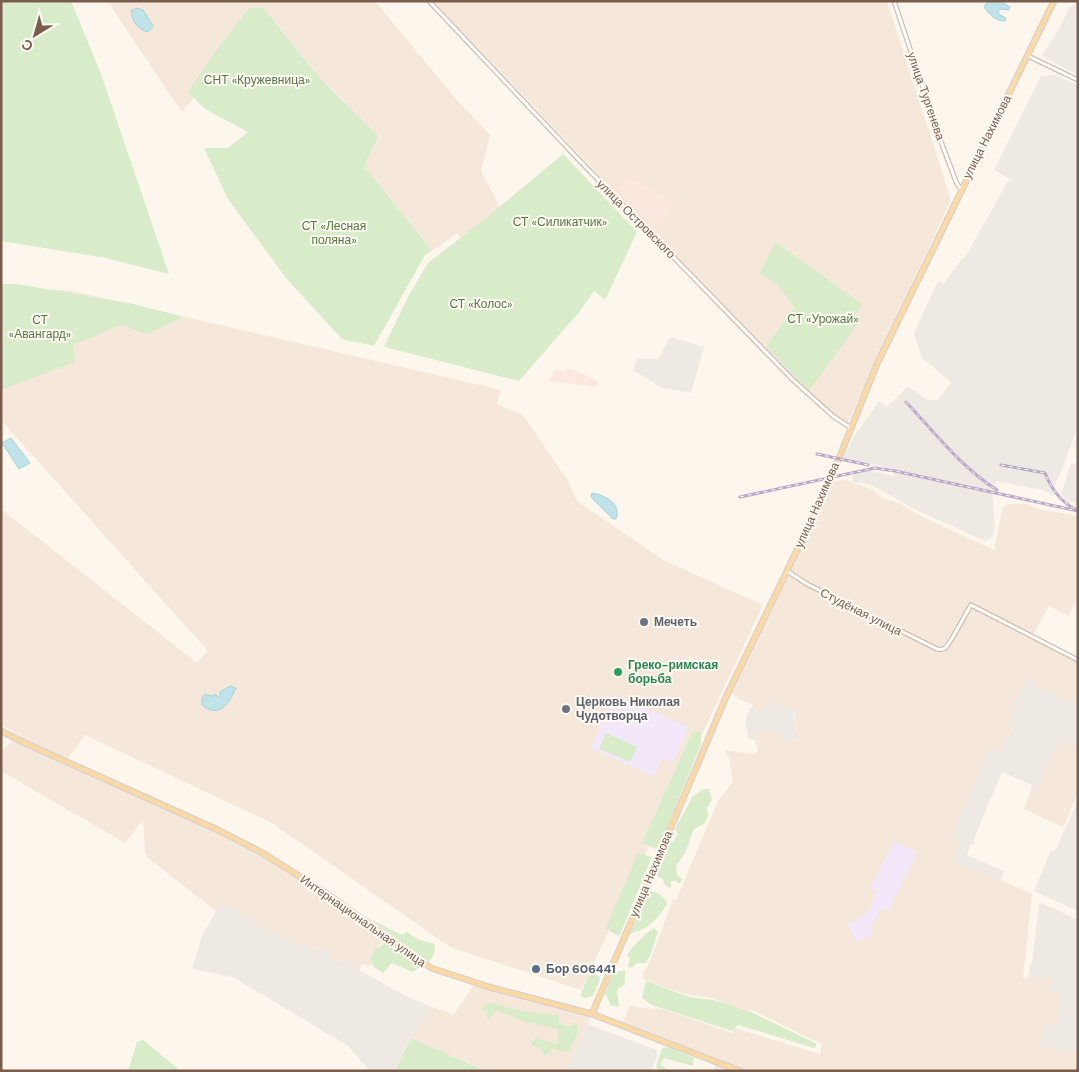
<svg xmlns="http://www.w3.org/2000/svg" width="1079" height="1072" font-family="'DM Sans',sans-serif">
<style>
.residential{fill:#f5e8da;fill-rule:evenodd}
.commercial{fill:#fde8e0}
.industrial{fill:#efe9e4}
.education{fill:#f3e8fa}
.green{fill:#d8ecc9}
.water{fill:#bfe3e8;stroke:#a5d3da}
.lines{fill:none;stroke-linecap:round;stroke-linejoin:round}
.minor-casing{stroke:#d1beb0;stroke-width:5.5}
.major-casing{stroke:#dad1cd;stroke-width:7}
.minor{stroke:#fff;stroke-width:3}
.major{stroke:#fbd9a5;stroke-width:4.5}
.rail-casing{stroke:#b9a8c9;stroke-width:3}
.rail{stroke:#fffaf3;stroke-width:1;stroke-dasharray:4;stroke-linecap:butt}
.worship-dot{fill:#6b7280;stroke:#fffaf3;stroke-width:2}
.leisure-dot{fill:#2e9e5b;stroke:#fffaf3;stroke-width:2}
.service-dot{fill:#5c6f8a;stroke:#fffaf3;stroke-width:2}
.labels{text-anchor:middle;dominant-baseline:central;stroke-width:4;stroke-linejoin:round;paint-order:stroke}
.park-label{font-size:12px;fill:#537a41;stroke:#fffaf3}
.street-label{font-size:12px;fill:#7a5c4d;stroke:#fffaf3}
.worship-label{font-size:12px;font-weight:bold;fill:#5b616d;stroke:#fffaf3;text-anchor:start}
.leisure-label{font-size:12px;font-weight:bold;fill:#27864d;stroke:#fffaf3;text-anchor:start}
.service-label{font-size:12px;font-weight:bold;fill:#4e5e75;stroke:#fffaf3;text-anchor:start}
</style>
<rect width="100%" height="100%" fill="#fdf6ec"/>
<path class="residential" d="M107 1H375L455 98 490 135 481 171 498 203 497 204 503 212 464 242 457 233 432 251 364 166 344 101 316 74 265 9 182 112Z
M433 1H887L951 200 847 424 812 396 757 341ZM761 273 855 315 862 318 766 346 794 307 776 284Z
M1 286 73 291 501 390 497 404 523 415 568 481 577 501 663 560 763 605 581 990 450 947 272 823 85 735 66 761 216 829 307 881 387 937 378 947 371 966 329 959 331 954 317 946 315 950 303 945 302 947 268 931 222 902 216 911 148 858 145 852 143 820 125 843 1 771V752L7 745 16 738 39 748 1 724V509L197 663 208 651 1 420Z
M846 480 873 490 882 498 899 503 921 516 994 550 1002 510 1003 507 1008 504H1027L1037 509 1078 516V597L1069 616 1049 606 1032 637 1078 660V700L1075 704 1032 684 1034 680 1028 677 1013 708 1016 709 1007 725 1012 729 1001 750H988L976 782 953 859 1032 894 1023 978H1051L1061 995 1058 1023 1039 1046 1078 1051V1071H714L715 1061 622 1025 630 1005 642 1008 662 1009 732 1033 735 1028 820 1054 822 1044 752 1010 746 1011 731 1007 713 998 685 994 649 982 643 978 642 974 649 964 673 899 676 900 718 801 733 782 729 757 725 750 753 754 758 751 753 734 772 730 782 731 783 735 799 741 793 709 764 708 763 711 752 708 753 705 739 699 729 691 829 481Z
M1060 740 1078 748V791L1066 822 1062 827 1024 809 1032 787 1038 790 1039 780Z
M475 983 592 1014 567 1071H485L411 1038 425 1019 431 1007 454 1014Z"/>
<path class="commercial" d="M630 178 675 203 658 229 617 189Z
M568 368 599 381 597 387 548 381 556 369 564 372Z"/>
<path class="industrial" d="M1078 3V75L1042 56 1060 27 1069 8Z
M1056 75 1078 86V424L1065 462 1051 494 1043 490 996 481 992 490 995 529 992 537 985 541 914 509 872 485 852 482 853 474 866 470 894 476 896 469 843 459 855 435 879 401 887 407 908 386 927 400H938L951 382 922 358 914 333 938 281 944 284 961 260 966 256 1008 181 1011 182 1012 180 994 170 1041 76Z
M670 337 704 347 691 393 662 388 633 370 637 359H658Z
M1071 463 1078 464V503L1064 500 1065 496 1061 495Z
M1029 677 1034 680 1033 684 1075 704 1078 700V748L1060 741 1039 780 1042 781 1039 790 1032 787V785L1002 772 973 841 975 843 974 845 971 844 967 855 1004 871 1001 881 952 860 959 840 951 836 976 782 988 749 1001 750 1012 729 1006 725 1016 710 1012 707Z
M767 701 793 709V714L799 741 794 739 782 743 780 736 783 735 782 732 773 734 772 730 754 734 755 739 749 740 745 722 750 707 763 711Z
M1078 801V911L1034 891 1051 850 1055 851Z
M222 902 268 931 302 947 303 945 315 950 316 946 331 954 329 959 362 965 359 970 406 996 431 1007 425 1019 411 1038 395 1071H370L348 1046 233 977 192 969 202 936Z
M1042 903 1078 920V1051L1038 1047 1044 1026 1058 1023 1061 995 1050 991 1051 978H1028L1030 964 1032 963 1039 905Z
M587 1024 657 1050V1056L651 1071H567Z"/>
<path class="education" d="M614 695 688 727 672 763 662 758 654 776 591 748Z
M894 842 918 852 888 911 882 908 870 927 873 935 857 942 847 925 867 914 877 892 870 888Z"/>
<path class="green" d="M1 1H71L101 74 169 274 106 258 1 241Z
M249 8H264L316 74 378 136 364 166 432 251 425 255 374 346 342 339 286 278 228 199 204 148H228L248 132 205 109 188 92 215 52Z
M563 154 637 232 605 300 594 291 580 311 519 381 384 347 408 297 428 263 486 218Z
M775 242 862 304 855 315 862 318 809 391 766 346 794 307 776 284 760 273Z
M1 284H17L133 304 184 317 147 334 122 325 73 345 75 362 1 390Z
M693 731 701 732V744L664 835 656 849 642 843Z
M606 733 637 747 630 762 599 749Z
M704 789H709L712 799 707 808 708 815 705 823 694 829 685 853 676 866 677 875 682 879 680 884 675 881H671V887L669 888 664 884 663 879 657 876 656 874 660 870 659 863 668 842 674 841 678 834 675 829 693 796Z
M638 853 652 857 619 937 606 928Z
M651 891C658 893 665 896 667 904 663 912 650 927 641 930 636 932 634 931 630 935L628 934 635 923 647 894Z
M368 918 402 935 407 932 420 940 435 944 434 955 429 962Z
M654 928 658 932 650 956 646 963H638L631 968 628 966 630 959 627 955C631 948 646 932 654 928Z
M388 939 422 965 413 972 392 963 383 973 374 967 370 959 376 948 380 947Z
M625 970V984L617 990 619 1007 611 1005 605 993 614 972Z
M594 974 600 977 599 982 593 996 585 998 580 996 588 976Z
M646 981 689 997 713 1000 751 1012 817 1044 814 1048 738 1025 732 1031 652 1005 642 998Z
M491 1003 526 1012 559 1015V1023L569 1027 575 1022C583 1030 573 1042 569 1051L564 1052 553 1048 546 1056 541 1052 542 1048 532 1046V1042L536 1038 555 1044 558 1042V1029L526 1022 496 1010 492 1016 487 1019V1012L481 1009 485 1004Z
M411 1038 485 1071H395Z
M143 1040 181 1071H128L137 1042Z
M668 1047 694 1058 693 1066 664 1058 660 1064 669 1071H659L656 1067 662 1048Z"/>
<path class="water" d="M988 1H1000L1010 7 1009 10 1000 9 998 12 1000 15 1006 18 1005 21C995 21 989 14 984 7Z
M137 8 143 10 153 26 148 32C138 30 132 21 131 11Z
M11 438 30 463 19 469 2 443Z
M592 493C605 495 622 504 616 519H613L591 497Z
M230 686 236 688 235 690C228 706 218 718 202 705V698L205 694 212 696 216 694 218 697 221 695 220 692Z"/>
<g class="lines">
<defs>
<path id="minor" d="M429 1 580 161 793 380 833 416 851 428
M894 1 943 147 957 184 961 189
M1028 56 1078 80
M787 571 807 584 937 649C940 650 942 650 945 648 949 646 966 613 971 605L1078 660"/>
<path id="major" d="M1 731 27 744 216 829 261 852 329 895 431 968 489 987 592 1014 740 1071
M592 1014 726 697 827 488 877 364 1054 1"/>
</defs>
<use href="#minor" class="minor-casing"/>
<use href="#major" class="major-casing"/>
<use href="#minor" class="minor"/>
<use href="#major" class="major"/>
<defs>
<path id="rail" d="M906 402C934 432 962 468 997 490
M817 454 868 465
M1001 465 1045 473C1051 488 1061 502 1075 509
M740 497 875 468 895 471 1078 511"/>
</defs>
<use href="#rail" class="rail-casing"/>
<use href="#rail" class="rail"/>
</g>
<g class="worship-dot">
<circle cx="644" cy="622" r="5"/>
<circle cx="566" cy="709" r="5"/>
</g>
<circle class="leisure-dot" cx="618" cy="672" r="5"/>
<circle class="service-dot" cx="536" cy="969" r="5"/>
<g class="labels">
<g class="park-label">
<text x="257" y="80">СНТ «Кружевница»</text>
<text x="560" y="222">СТ «Силикатчик»</text>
<text x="334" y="226">СТ «Лесная<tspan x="334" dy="14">поляна»</tspan></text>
<text x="481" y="304">СТ «Колос»</text>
<text x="823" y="319">СТ «Урожай»</text>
<text x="40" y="320">СТ<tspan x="40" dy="14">«Авангард»</tspan></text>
</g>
<g class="street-label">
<text transform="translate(926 96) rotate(71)">улица Тургенева</text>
<text transform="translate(987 137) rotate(-63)">улица Нахимова</text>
<text transform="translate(636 219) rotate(45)">улица Островского</text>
<text transform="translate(817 505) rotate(-66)">улица Нахимова</text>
<text transform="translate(861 612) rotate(27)">Студёная улица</text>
<text transform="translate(651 874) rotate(-67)">улица Нахимова</text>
<text transform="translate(363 921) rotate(35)">Интернациональная улица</text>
</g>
<g class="worship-label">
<text x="654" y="622">Мечеть</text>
<text x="576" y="702">Церковь Николая<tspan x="576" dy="14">Чудотворца</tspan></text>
</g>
<g class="leisure-label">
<text x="628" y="665">Греко-римская<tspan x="628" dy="14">борьба</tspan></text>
</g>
<g class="service-label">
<text x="546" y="969">Бор 606441</text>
</g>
</g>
<rect width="1079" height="1072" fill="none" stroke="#7a5c4d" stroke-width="5"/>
<g transform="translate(35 35) rotate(217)" stroke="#fffaf3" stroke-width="4" paint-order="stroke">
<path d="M0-4L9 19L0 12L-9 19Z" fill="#7a5c4d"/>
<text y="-8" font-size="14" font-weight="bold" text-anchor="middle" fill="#7a5c4d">С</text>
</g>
</svg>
